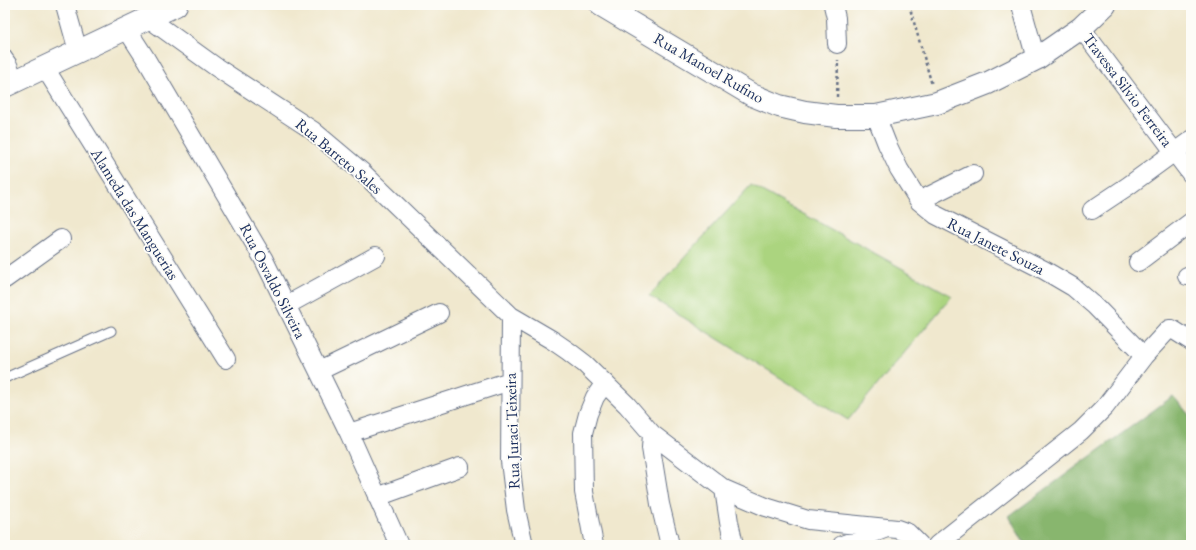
<svg xmlns="http://www.w3.org/2000/svg" width="1196" height="550" font-family="'EB Garamond',serif">
<style>
.green{fill:#abd47f;stroke:#63826e}
.forest{fill:#88b66e;stroke:#527266}
.lines{fill:none;stroke-linecap:round;stroke-linejoin:round}
.lane-casing{stroke:#667085;stroke-width:11}
.street-casing{stroke:#667085;stroke-width:20}
.secondary-casing{stroke:#667085;stroke-width:24}
.path{stroke:#667085;stroke-width:2.5;stroke-dasharray:3 3;stroke-linecap:butt}
.lane{stroke:#fff;stroke-width:9}
.street{stroke:#fff;stroke-width:18}
.secondary{stroke:#fff;stroke-width:22}
.labels{text-anchor:middle;dominant-baseline:central;stroke-width:3.5;stroke-linejoin:round;paint-order:stroke}
.street-label{font-size:16px;fill:#1b2f5e;stroke:#fdfcf7}
</style>
<rect width="100%" height="100%" fill="#fdfcf7"/>
<filter id="ink" filterUnits="userSpaceOnUse"><feTurbulence type="fractalNoise" baseFrequency=".025" numOctaves="2"/><feDisplacementMap in="SourceGraphic" scale="8" xChannelSelector="R" yChannelSelector="G"/><feConvolveMatrix kernelMatrix="1 2 1 2 8 2 1 2 1" color-interpolation-filters="sRGB"/></filter>
<filter id="wash" filterUnits="userSpaceOnUse"><feTurbulence type="fractalNoise" baseFrequency=".012" numOctaves="4" result="noise"/><feDisplacementMap in="SourceGraphic" scale="16" xChannelSelector="R" yChannelSelector="G"/><feGaussianBlur stdDeviation="0.9" result="paint"/><feColorMatrix in="noise" values="0 0 0 0 0 0 0 0 0 0 0 0 0 0 0 0 0 1.4 0 .05"/><feComposite in="paint" operator="in"/></filter>
<g filter="url(#wash)">
<rect width="100%" height="100%" fill="#f0e8ce"/>
<path class="green" d="M751 185 952 296 848 420 649 296Z"/>
<path class="forest" d="M1173 396 1191 417V545H1025L1009 516Z"/>
</g>
<g filter="url(#ink)">
<g class="lines">
<defs>
<path id="lane" d="M5 53 12 63 19 80
M5 378 111 331"/>
<path id="street" d="M65 5 78 51
M833 5 836 18 837 44
M1021 5 1036 59
M148 18 216 67 312 130 362 172 511 316 552 340 568 351 585 364 627 405 652 434 724 489 729 522 734 545
M126 28 146 59 263 258 349 433 399 545
M1081 28 1191 174
M45 68 226 359
M876 116 887 144 899 169 919 201 936 215 1044 270 1073 287 1095 306 1144 356
M919 201 973 174
M1092 210 1128 186 1191 140
M1138 262 1191 222
M1187 276 1191 275
M5 279 61 239
M287 305 376 256
M511 316 510 461 516 510 524 545
M319 371 439 313
M349 433 510 381
M652 434 651 448 660 504 670 545
M724 489 766 507 808 520 887 528
M377 497 460 467
M594 545 584 492 583 433 588 414 595 397 605 383
M842 545 887 528 897 529 908 533 920 545
M937 545 1081 431 1105 407 1144 356 1167 331 1169 329H1172L1191 341"/>
<path id="secondary" d="M601 5 752 95 779 106 805 112 836 116H876L937 103 988 83 1036 59 1081 28 1105 5
M5 86 176 5"/>
</defs>
<use href="#lane" class="lane-casing"/>
<use href="#street" class="street-casing"/>
<use href="#secondary" class="secondary-casing"/>
<path class="path" d="M909 5 932 85
M837 97 838 60"/>
<use href="#lane" class="lane"/>
<use href="#street" class="street"/>
<use href="#secondary" class="secondary"/>
</g>
</g>
<g class="labels">
<g class="street-label">
<text transform="translate(709 68) rotate(30)">Rua Manoel Rufino</text>
<text transform="translate(1128 90) rotate(53)">Travessa Silvio Ferreira</text>
<text transform="translate(339 156) rotate(40)">Rua Barreto Sales</text>
<text transform="translate(135 214) rotate(58)">Alameda das Manguerias</text>
<text transform="translate(996 246) rotate(27)">Rua Janete Souza</text>
<text transform="translate(273 281) rotate(63)">Rua Osvaldo Silveira</text>
<text transform="translate(512 431) rotate(-92)">Rua Juraci Teixeira</text>
</g>
</g>
<rect width="1196" height="550" fill="none" stroke="#fdfcf7" stroke-width="20"/>
</svg>
